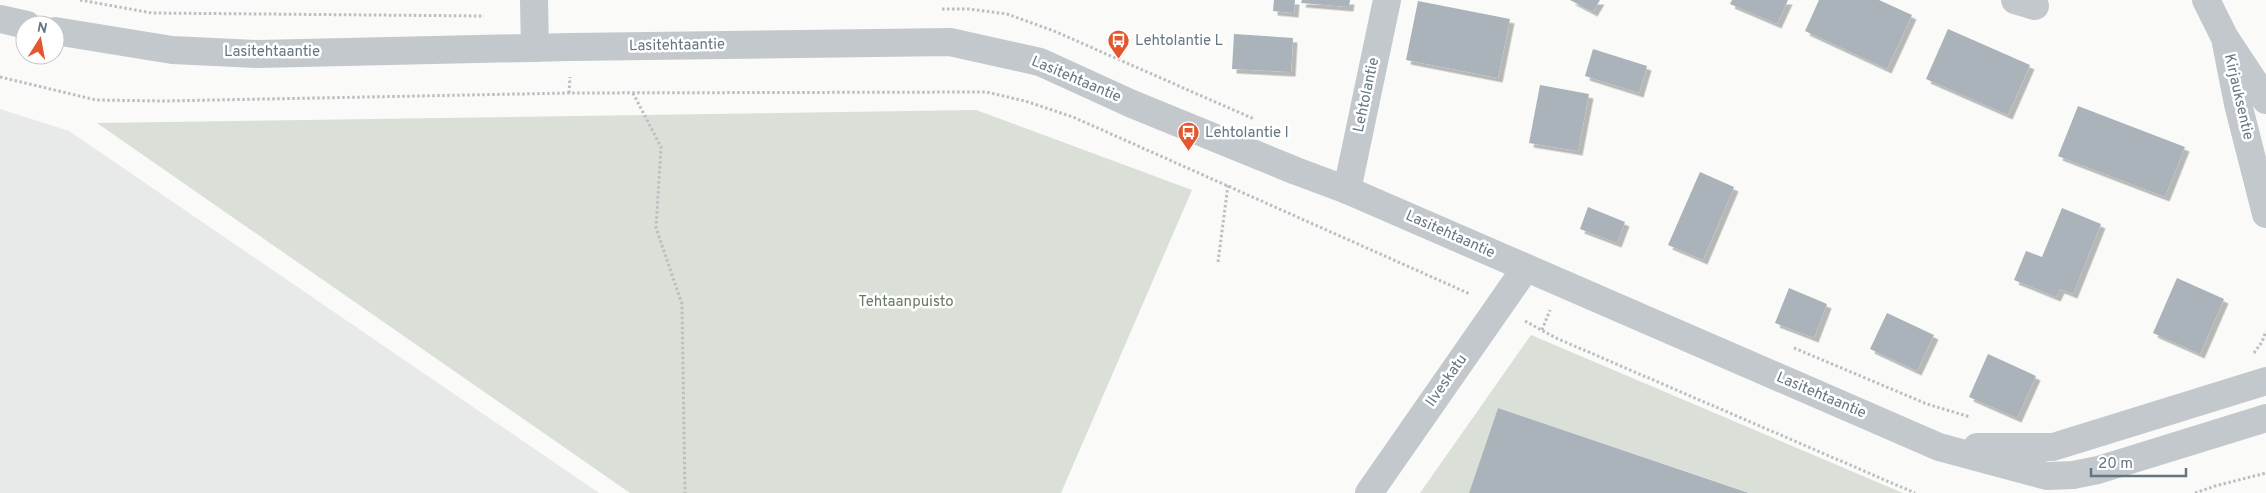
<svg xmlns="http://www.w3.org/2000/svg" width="2266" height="493" font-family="Overpass,sans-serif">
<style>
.built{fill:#e8e9e9}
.green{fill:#dadfd7}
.building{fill:#aab3b9;filter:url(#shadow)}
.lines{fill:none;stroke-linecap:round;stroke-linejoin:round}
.path{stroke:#bbbfc2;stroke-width:3;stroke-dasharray:2.5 2.5;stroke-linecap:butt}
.minor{stroke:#c3c8cc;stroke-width:28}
.tertiary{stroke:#c3c8cc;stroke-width:28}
.labels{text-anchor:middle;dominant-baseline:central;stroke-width:5;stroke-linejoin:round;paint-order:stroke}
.poi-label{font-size:15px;fill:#657683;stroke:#fff;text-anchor:start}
.street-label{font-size:15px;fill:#657683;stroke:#fff}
.park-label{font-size:15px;fill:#687a64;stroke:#fff}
</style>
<defs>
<filter id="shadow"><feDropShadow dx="4.5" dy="4.5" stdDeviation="0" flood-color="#0004"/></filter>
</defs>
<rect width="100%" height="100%" fill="#fafaf8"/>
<path class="built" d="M0 109 69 131 599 493H0Z"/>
<path class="green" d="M976 110 1192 190 1061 493H630L97 123Z
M1531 335 1903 493H1750L1498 408 1469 493H1420Z"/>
<path class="building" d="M1274 0H1295L1294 13 1273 11Z
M1302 0H1350L1349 7 1301 3Z
M1570 0H1600L1593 12Z
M1732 0H1788L1777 24 1730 4Z
M1819 0H1879L1912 15 1887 69 1805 31Z
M1418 1 1510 19 1498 78 1406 60Z
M1948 29 2030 65 2008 115 1926 79Z
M1234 34 1293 38 1291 72 1232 69Z
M1593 49 1647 66 1639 93 1585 76Z
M1540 85 1589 94 1578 151 1529 143Z
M2078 106 2185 147 2165 197 2058 156Z
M1700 172 1734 187 1703 260 1668 245Z
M1588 207 1625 222 1617 243 1580 229Z
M2062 208 2101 224 2073 294 2060 289 2056 297 2014 280 2026 251 2042 257Z
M2177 278 2224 299 2200 354 2153 333Z
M1789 288 1827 304 1814 338 1775 323Z
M1887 313 1934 335 1917 371 1870 349Z
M1988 354 2036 376 2017 418 1969 397Z
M1498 408 1749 493H1469Z"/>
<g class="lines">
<path class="path" d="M80 0 152 13 484 16
M942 9H969L1007 14 1054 31 1254 119
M0 77 96 100 165 101 569 93 986 92 1025 101 1073 117 1470 294
M569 93 570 77
M633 93 661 147 656 228 682 304 685 493
M1218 262 1228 185
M1525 321 1556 338 1915 493
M1542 330 1550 310
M1794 348 1927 404 1970 417
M2254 353 2262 342 2266 331
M2195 493 2215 486 2266 473"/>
<path class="minor" d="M534 0 535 48
M2015 0 2035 6
M1347 190 1387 0
M1369 493 1525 269"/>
<path class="tertiary" d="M2206 0 2225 38 2266 100
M0 19 27 25
M55 31 172 50 258 54 570 47 950 42 1040 62 1132 104 1296 171 1347 190 1939 447 2047 476 2073 475 2098 470 2266 418
M2225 38 2238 104 2266 214
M1977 447H2053L2266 381"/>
</g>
<defs>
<symbol id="bus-pin" viewBox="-11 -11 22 30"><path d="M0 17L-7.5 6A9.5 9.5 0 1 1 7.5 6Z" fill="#e4572e" stroke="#fff"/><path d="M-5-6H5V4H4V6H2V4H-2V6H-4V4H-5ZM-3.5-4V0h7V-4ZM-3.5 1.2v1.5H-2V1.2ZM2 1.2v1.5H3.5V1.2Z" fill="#fff"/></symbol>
</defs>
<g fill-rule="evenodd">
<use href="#bus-pin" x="1106" y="28" width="25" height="34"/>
<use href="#bus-pin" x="1176" y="120" width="25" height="34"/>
</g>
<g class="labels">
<g class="poi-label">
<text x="1135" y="41">Lehtolantie L</text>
<text x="1205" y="133">Lehtolantie I</text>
</g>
<g class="street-label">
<text transform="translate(677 46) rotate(-1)">Lasitehtaantie</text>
<text x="272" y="52">Lasitehtaantie</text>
<text transform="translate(1076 80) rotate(23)">Lasitehtaantie</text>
<text transform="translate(1367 95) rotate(-78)">Lehtolantie</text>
<text transform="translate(2238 97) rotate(77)">Kirjauksentie</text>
<text transform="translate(1450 235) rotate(24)">Lasitehtaantie</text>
<text transform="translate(1447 381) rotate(-55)">Ilveskatu</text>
<text transform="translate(1821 396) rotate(23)">Lasitehtaantie</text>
</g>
<g class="park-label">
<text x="906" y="302">Tehtaanpuisto</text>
</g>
</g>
<g transform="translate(40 40) rotate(11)"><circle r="24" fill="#ffffff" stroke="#c1c8cd"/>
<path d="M0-4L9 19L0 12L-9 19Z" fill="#e4572e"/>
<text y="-8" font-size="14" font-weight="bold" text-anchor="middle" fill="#657683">N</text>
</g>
<path d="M2091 468v8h95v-8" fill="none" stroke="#657683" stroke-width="2.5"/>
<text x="2098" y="468" font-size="15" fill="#657683" stroke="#ffffff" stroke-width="4" paint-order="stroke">20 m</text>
</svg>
